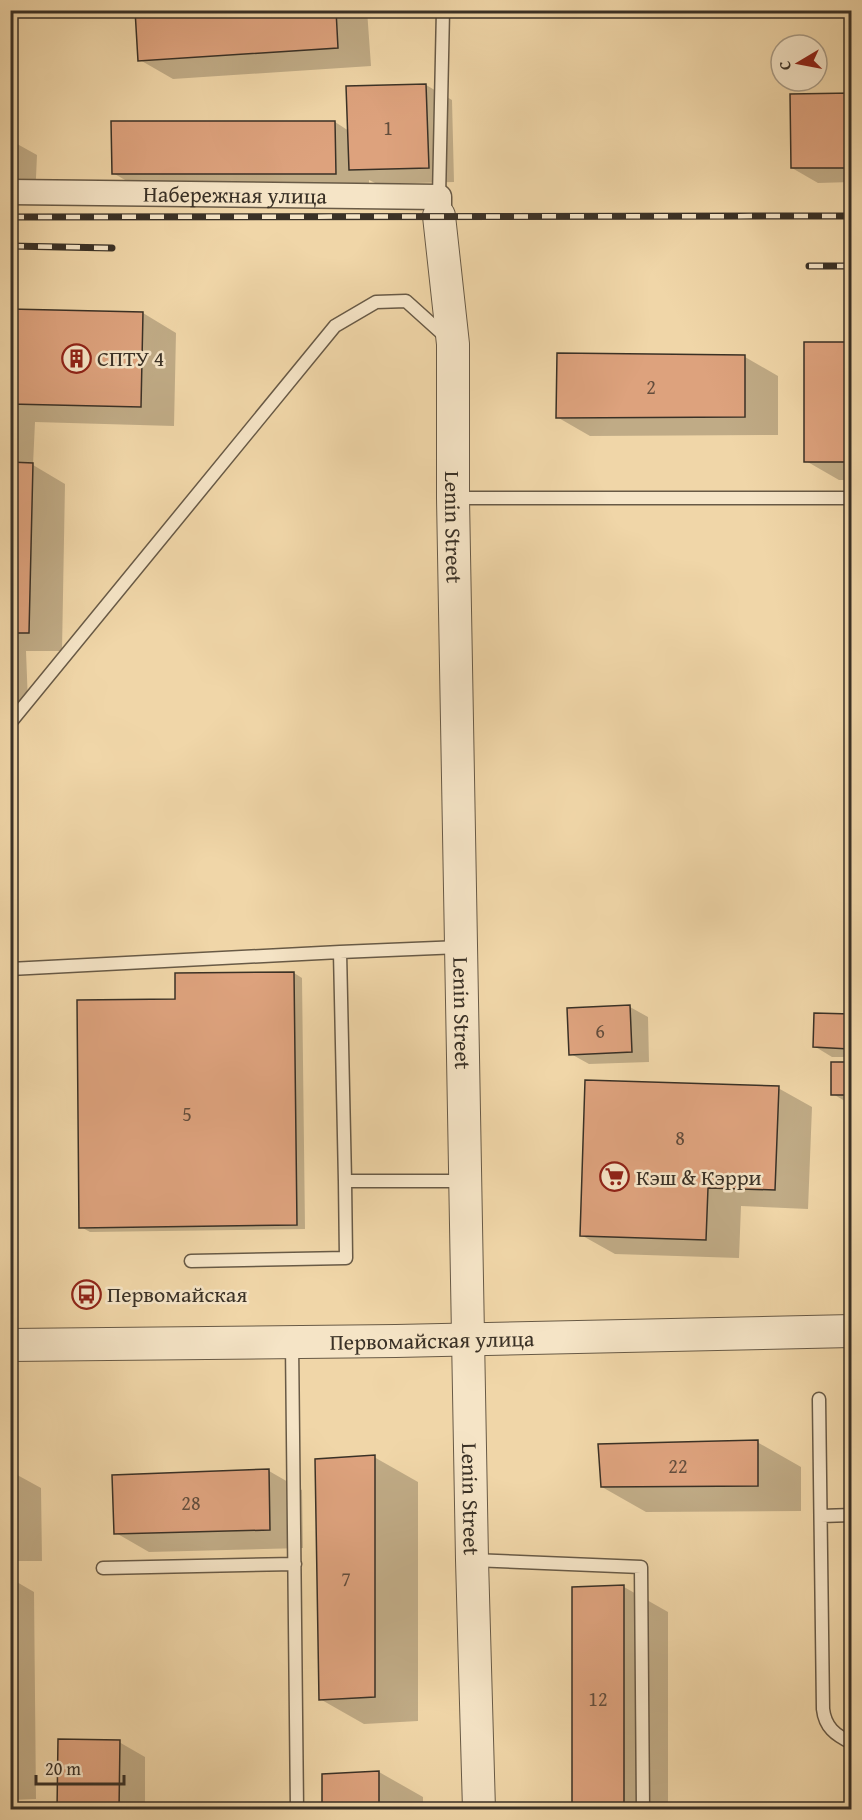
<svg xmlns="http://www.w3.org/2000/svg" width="862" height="1820" font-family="'Gentium Book Plus',serif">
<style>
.shadow{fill:#0003}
.building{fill:#dda27d;stroke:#3a3126;stroke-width:1.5}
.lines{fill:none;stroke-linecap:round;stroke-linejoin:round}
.service-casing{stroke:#685a46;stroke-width:15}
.minor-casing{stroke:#685a46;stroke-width:27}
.tertiary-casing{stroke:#685a46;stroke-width:34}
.service{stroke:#f5e4c6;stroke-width:12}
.minor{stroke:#f5e4c6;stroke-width:24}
.tertiary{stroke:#f5e4c6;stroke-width:32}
.rail-casing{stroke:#3a3126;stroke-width:7}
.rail{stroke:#f5e4c6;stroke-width:4.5;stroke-dasharray:14;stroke-linecap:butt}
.labels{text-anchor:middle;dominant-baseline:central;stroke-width:5;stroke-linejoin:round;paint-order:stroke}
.number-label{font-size:20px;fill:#634d3c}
.street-label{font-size:22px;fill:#3a3126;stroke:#f5e4c6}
.poi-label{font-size:22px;fill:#3a3126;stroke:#f5e4c6;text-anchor:start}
</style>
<rect width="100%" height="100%" fill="#f0d6a8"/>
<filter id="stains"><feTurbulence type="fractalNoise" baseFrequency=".00333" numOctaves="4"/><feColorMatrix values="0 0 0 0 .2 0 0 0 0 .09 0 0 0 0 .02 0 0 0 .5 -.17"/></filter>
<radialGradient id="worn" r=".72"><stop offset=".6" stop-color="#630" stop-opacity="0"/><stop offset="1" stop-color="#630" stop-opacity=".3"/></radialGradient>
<path class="shadow" d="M137 10H367L371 66 173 79 140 60Z
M426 85 452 100 454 182 377 184 369 180V192H146L113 173V123L335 122 349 131Z
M852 95V182L818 183 792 168Z
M10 140 37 155 35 200 10 199Z
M10 310 143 313 176 333 174 426 35 422 33 465 65 484 62 651H26L28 703 10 704V701H13L10 650Z
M852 344V480H839L806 461Z
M745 357 778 376V435L590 436 557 417Z
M294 973 302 978 305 1229 90 1232 81 1227 177 1001Z
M630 1007 648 1017 649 1062 589 1064 571 1054Z
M850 1015 852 1057H832L814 1046Z
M852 1063V1104H850L833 1094Z
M778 1088 812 1107 808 1209 741 1206 739 1258 615 1254 581 1235Z
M757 1442 801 1467V1511L646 1512 602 1487Z
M374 1457 418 1482V1721L364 1724 320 1699Z
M10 1471 41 1488 42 1561H10Z
M269 1471 302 1490 303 1548 149 1552 116 1533Z
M10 1578 34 1592 36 1799 10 1800Z
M624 1587 668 1612V1810H574Z
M119 1742 145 1757V1810H59Z
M379 1772 423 1797V1810H323Z"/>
<path class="building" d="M135 10H336L338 48 138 61Z
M426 84 429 168 349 170 346 86Z
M852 93V168H791L790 94Z
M111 121H335L336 174H112Z
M10 309 143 312 141 407 10 404Z
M804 342H852V462H804Z
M557 353 745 355V417L556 418Z
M10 462 33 463 29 633H10Z
M294 972 297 1225 79 1228 77 1000 175 999V973Z
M630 1005 632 1052 569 1055 567 1008Z
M814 1013 851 1014 849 1049 813 1047Z
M831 1062H852V1095H831Z
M585 1080 779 1086 775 1190 708 1188 706 1240 580 1236Z
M758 1440V1486L601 1487 598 1444Z
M375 1455V1697L319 1700 315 1459Z
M269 1469 270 1530 114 1534 112 1475Z
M624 1585V1810H572V1587Z
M58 1739 120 1740 119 1810H57Z
M379 1771V1810H322V1774Z"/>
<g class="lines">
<defs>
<path id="service" d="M439 197 443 10
M454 498H852
M10 723 335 326 376 302 406 301 446 337
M460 947 340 952 345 1181H465
M10 969 340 952
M191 1261 346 1258 345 1181
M292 1343 297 1810
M819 1399 823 1709C825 1727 835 1735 852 1743
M821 1516 852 1515
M472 1560 641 1567 643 1810
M103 1568 295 1564"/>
<g id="minor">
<path id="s1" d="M10 192 439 197V216"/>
</g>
<g id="tertiary">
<path id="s2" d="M439 216 453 344V498L472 1560 479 1810"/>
<path id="s3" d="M10 1345 396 1341 852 1331"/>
</g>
</defs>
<use href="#service" class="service-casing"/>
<use href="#minor" class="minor-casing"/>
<use href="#tertiary" class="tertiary-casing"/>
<use href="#service" class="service"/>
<use href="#minor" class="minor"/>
<use href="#tertiary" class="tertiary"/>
<defs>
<path id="rail" d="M10 217 852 216
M10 246 112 248
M809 266H852"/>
</defs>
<use href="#rail" class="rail-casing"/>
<use href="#rail" class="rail"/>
</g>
<defs>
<symbol id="building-ring" viewBox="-11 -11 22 22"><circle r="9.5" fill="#f5e4c6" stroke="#8f2418" stroke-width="1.5"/><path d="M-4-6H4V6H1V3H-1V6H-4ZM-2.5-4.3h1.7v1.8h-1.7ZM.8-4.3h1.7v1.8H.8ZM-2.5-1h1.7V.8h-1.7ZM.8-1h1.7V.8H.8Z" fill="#8f2418"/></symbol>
<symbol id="supermarket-ring" viewBox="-11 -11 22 22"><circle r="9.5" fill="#f5e4c6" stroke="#8f2418" stroke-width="1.5"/><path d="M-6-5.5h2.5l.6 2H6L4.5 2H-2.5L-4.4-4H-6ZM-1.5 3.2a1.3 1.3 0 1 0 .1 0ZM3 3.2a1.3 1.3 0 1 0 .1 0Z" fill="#8f2418"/></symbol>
<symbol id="bus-ring" viewBox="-11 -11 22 22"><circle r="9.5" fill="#f5e4c6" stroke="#8f2418" stroke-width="1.5"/><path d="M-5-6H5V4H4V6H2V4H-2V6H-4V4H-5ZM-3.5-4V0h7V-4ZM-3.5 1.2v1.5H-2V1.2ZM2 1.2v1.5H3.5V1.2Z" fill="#8f2418"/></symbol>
</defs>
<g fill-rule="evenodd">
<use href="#building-ring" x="60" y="342" width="33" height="33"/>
<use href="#supermarket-ring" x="598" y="1160" width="33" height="33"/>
<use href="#bus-ring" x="70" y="1278" width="33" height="33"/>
</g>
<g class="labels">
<g class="number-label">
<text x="388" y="127">1</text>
<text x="651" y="386">2</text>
<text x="600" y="1030">6</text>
<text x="187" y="1113">5</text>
<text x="680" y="1137">8</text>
<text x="678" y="1465">22</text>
<text x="191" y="1502">28</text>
<text x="346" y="1578">7</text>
<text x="598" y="1698">12</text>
</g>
<g class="street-label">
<text stroke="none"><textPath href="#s1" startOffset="225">Набережная улица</textPath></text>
<text stroke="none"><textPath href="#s2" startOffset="312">Lenin Street</textPath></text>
<text stroke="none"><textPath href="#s2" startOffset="798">Lenin Street</textPath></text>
<text stroke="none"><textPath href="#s3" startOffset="422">Первомайская улица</textPath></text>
<text stroke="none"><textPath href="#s2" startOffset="1284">Lenin Street</textPath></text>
</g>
<g class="poi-label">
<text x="97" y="358">СПТУ 4</text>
<text x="636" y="1177">Кэш &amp; Кэрри</text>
<text x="107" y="1294">Первомайская</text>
</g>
</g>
<rect width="862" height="1820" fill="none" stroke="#f0d6a8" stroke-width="36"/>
<rect x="12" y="12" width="838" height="1796" fill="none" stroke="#3a3126" stroke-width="3"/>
<rect x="18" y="18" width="826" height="1784" fill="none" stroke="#3a3126" stroke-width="1.5"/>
<g transform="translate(799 63) rotate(260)"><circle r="28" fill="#f5e4c6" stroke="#aa9c86" stroke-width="1.5"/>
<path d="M0-4.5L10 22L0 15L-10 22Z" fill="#8f2418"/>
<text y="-9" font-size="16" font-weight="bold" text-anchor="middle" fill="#3a3126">С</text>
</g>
<path d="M36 1775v9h88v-9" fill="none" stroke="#3a3126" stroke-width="3"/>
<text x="45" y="1775" font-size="18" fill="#3a3126" stroke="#f5e4c6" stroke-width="4.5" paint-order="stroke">20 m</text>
<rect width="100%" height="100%" filter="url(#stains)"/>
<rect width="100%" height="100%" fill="url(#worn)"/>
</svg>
